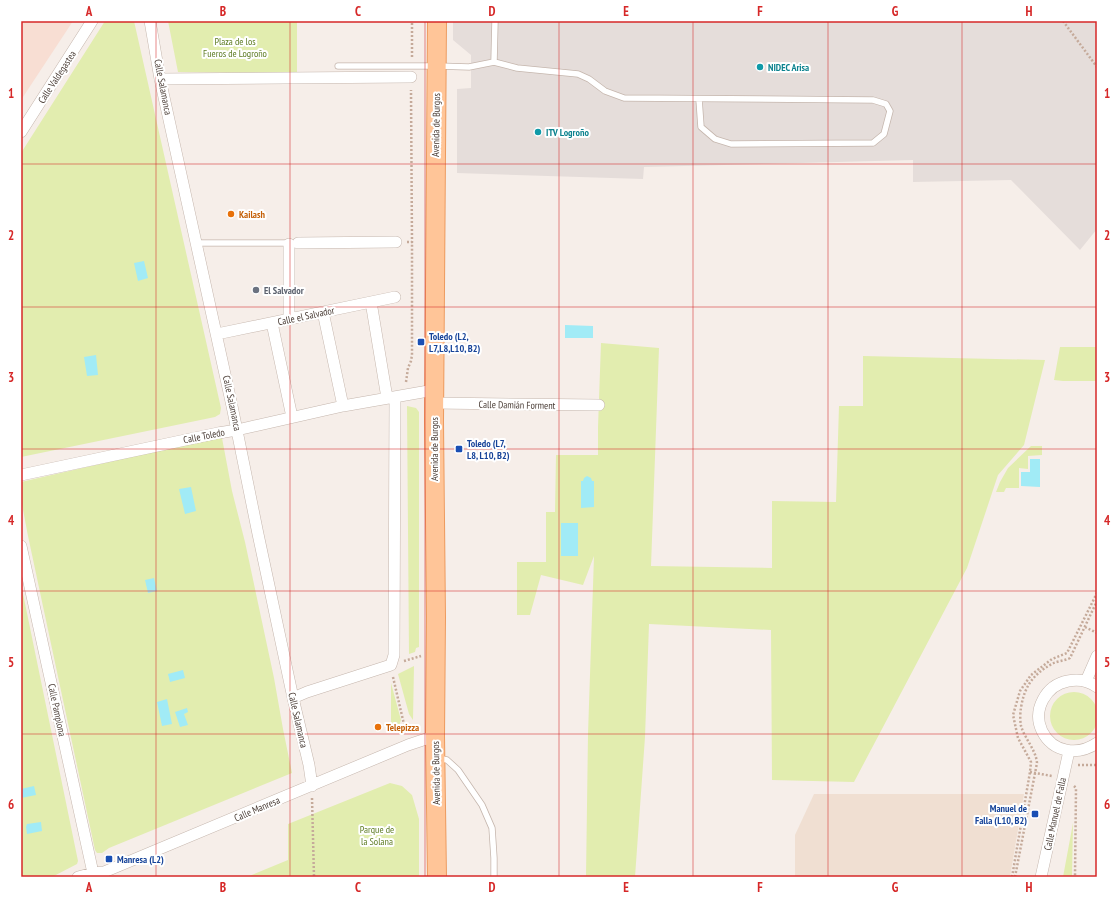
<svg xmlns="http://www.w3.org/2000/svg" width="1118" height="898" font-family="'PT Sans Narrow',sans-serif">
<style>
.commercial{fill:#f8ded3}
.industrial{fill:#e5ddda}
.education{fill:#f0dfd2}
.green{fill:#e2edaf}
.water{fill:#a1ebf6}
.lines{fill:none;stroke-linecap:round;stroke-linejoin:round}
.lane-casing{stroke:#c5b6ad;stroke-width:7}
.street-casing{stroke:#c5b6ad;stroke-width:12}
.primary-casing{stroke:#ed9b5f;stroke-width:20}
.path{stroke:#c5aa9a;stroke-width:2.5;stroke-dasharray:2 2;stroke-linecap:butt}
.lane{stroke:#fff;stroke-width:5.5}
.street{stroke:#fff;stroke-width:11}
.primary{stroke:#ffc598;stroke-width:18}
.grid{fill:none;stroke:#d62828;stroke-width:1;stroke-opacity:0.55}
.culture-dot{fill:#0f9aa8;stroke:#fff;stroke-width:1.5}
.food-dot{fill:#e8710a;stroke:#fff;stroke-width:1.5}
.worship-dot{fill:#6b7280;stroke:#fff;stroke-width:1.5}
.transit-dot{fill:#1a4fb4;stroke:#fff;stroke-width:1.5}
.labels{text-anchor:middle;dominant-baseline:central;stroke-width:4;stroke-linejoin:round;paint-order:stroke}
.park-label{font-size:10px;fill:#5d7b23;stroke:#fff}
.culture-label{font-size:10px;font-weight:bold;fill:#0d838f;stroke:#fff;text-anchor:start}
.street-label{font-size:10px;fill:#4a3d36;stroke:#fff}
.food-label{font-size:10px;font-weight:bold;fill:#c56008;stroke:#fff;text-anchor:start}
.worship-label{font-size:10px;font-weight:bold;fill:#5b616d;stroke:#fff;text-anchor:start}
.transit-label{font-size:10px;font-weight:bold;fill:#164399;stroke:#fff;text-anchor:start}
.neatline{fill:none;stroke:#d62828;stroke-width:1.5}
.grid-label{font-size:13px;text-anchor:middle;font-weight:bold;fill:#d62828}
</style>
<rect width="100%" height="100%" fill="#f6eee9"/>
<path class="commercial" d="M21 21H73L21 100Z"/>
<path class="industrial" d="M453 21H1097V229L1080 250 1011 180 913 182V160L644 167 643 179 457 173V89L471 88V55L453 40Z"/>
<path class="education" d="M814 794H1024L1010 877H795V835Z"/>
<path class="green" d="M105 21H134L221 408 220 414 215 417 21 457V153Z
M168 21H297V73L178 72Z
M601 343 659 348 651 566 772 568V501L836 502 839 406H863V356L1045 360 1024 445 998 475 967 568 854 782 772 780 771 630 649 624 645 737 635 877H586L588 734 594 556 583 585 541 575 530 615H517V562H546V512H555L556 455H598V427Z
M1060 347H1097V381H1063L1054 380Z
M407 406 416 408 419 412V647L416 648 415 652 409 654Z
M222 438 232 491 245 542 274 678 283 729 292 773 109 848 102 853H97L95 850 28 536 21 499V482L183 445Z
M1031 446H1042V455L1028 456V469L1019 468V488H1006L1004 492H996L1000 482 1008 468Z
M21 584 78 861 77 864 52 877H21Z
M414 666 413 720 409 714 398 674Z
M391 683 401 720 399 726 391 729Z
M1050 716a24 24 0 1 1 48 0a24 24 0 1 1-48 0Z
M390 783 402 786 412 795 419 819V877H247L288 860V824Z
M1073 823 1072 877H1063Z"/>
<path class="water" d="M144 261 148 278 138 281 134 263Z
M565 325 593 326V338H565Z
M96 355 98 375 87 376 84 357Z
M1030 459H1040V487L1021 486V472H1030Z
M587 476 591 478 592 481H594V507L581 508V481H583L584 478Z
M191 487 196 511 185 514 179 489Z
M561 523H578V556H561Z
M154 578 157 591 148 593 145 580Z
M183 670 185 678 170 682 168 674Z
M167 699 172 724 162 726 157 702Z
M187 708 188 712 184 714 188 725 180 727 175 712Z
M34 786 36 795 21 798V789Z
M41 822 42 831 27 834 26 827 27 824Z"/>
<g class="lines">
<defs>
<path id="lane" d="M494 62 517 68 578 74 589 79 605 91 624 98 873 100 886 104 890 111 884 134 873 143 731 144 715 139 701 127 699 99
M338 66H437L469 67 494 62 495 21
M196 243H290
M438 758 447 760 458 770 482 805 492 828 494 858V877"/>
<path id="street" d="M150 21 160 79 232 406 258 534 293 698 309 765 312 786
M160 79 411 77
M21 132 92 21
M298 243 396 242
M289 244V319
M371 302 387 398
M323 312 343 406
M272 323 292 417
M217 334 395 297
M434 403 599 405
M21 475 218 433 237 430 343 406 434 390
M21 546 93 873
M1086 681 1097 656
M1097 687C1089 681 1078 679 1068 681 1046 685 1032 710 1042 731 1053 753 1078 756 1097 743
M293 698 307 692 391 665 394 655 395 397
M78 877 93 873 104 872 408 745 435 736
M1041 877 1069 751"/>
<path id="primary" d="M437 877 435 736 436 617 434 422 437 21"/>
</defs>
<use href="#lane" class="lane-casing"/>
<use href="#street" class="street-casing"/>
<use href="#primary" class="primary-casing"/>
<path class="path" d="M1063 21 1097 67
M412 57V21
M407 242H412L411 90
M406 382 408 368 411 361 412 355V242
M1085 627 1097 633
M404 661 421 656
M393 677 406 733
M1078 765H1097
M1030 772 1052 776
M1074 786 1076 788 1075 877
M312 798 314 877
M1012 877 1030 772 1031 762 1018 738 1013 715 1020 691 1031 675 1052 659 1067 653 1097 593
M1015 877 1037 763C1036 750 1025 739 1021 726 1020 721 1020 713 1021 708 1024 687 1033 674 1052 664 1057 661 1064 661 1070 658L1097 601"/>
<use href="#lane" class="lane"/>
<use href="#street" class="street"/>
<use href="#primary" class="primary"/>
</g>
<path class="grid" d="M156 21V877M290 21V877M425 21V877M559 21V877M693 21V877M828 21V877M962 21V877M21 164H1097M21 307H1097M21 449H1097M21 591H1097M21 734H1097"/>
<g class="culture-dot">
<circle cx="760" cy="67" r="4"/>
<circle cx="538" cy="132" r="4"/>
</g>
<g class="food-dot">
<circle cx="231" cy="214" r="4"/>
<circle cx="378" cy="727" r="4"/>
</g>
<circle class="worship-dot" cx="256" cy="290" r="4"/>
<g class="transit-dot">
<rect x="417" y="338" width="8" height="8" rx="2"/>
<rect x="455" y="445" width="8" height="8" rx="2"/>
<rect x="1031" y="810" width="8" height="8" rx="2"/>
<rect x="105" y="855" width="8" height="8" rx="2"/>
</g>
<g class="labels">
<g class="park-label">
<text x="235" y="41">Plaza de los<tspan x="235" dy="12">Fueros de Logroño</tspan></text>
<text x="377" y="829">Parque de<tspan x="377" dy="12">la Solana</tspan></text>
</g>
<g class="culture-label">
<text x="768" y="67">NIDEC Arisa</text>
<text x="546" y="132">ITV Logroño</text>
</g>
<g class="street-label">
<text transform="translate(57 77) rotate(-57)">Calle Valdegastea</text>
<text transform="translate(163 87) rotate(79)">Calle Salamanca</text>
<text transform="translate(436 125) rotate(-89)">Avenida de Burgos</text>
<text transform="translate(306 316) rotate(-12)">Calle el Salvador</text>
<text transform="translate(232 403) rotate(78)">Calle Salamanca</text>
<text transform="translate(517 405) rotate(1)">Calle Damián Forment</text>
<text transform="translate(204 436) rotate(-11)">Calle Toledo</text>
<text transform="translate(434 449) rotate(-90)">Avenida de Burgos</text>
<text transform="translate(57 710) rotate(78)">Calle Pamplona</text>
<text transform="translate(298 720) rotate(77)">Calle Salamanca</text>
<text transform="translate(436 773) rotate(-91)">Avenida de Burgos</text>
<text transform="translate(257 809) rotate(-23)">Calle Manresa</text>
<text transform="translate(1055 814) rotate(-78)">Calle Manuel de Falla</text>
</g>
<g class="food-label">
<text x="239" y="214">Kailash</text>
<text x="386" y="727">Telepizza</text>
</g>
<g class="worship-label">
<text x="264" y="290">El Salvador</text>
</g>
<g class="transit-label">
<text x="429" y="336">Toledo (L2,<tspan x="429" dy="12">L7,L8,L10, B2)</tspan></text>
<text x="467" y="443">Toledo (L7,<tspan x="467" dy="12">L8, L10, B2)</tspan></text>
<text x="1027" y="808" text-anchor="end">Manuel de<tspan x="1027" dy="12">Falla (L10, B2)</tspan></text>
<text x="117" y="859">Manresa (L2)</text>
</g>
</g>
<rect width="1118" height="898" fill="none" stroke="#ffffff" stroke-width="44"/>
<rect x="22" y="22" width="1074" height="854" class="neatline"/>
<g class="grid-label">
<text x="89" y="16">A</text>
<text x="223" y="16">B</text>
<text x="358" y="16">C</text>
<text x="492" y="16">D</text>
<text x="626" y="16">E</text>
<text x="760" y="16">F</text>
<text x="895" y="16">G</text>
<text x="1029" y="16">H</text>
<text x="11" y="98">1</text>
<text x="1107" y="98">1</text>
<text x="11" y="240">2</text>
<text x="1107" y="240">2</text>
<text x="11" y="382">3</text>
<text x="1107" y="382">3</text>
<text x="11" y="525">4</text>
<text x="1107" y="525">4</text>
<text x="11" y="667">5</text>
<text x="1107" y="667">5</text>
<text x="11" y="809">6</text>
<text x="1107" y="809">6</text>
<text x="89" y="892">A</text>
<text x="223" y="892">B</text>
<text x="358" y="892">C</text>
<text x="492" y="892">D</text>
<text x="626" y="892">E</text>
<text x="760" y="892">F</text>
<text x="895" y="892">G</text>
<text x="1029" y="892">H</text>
</g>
</svg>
